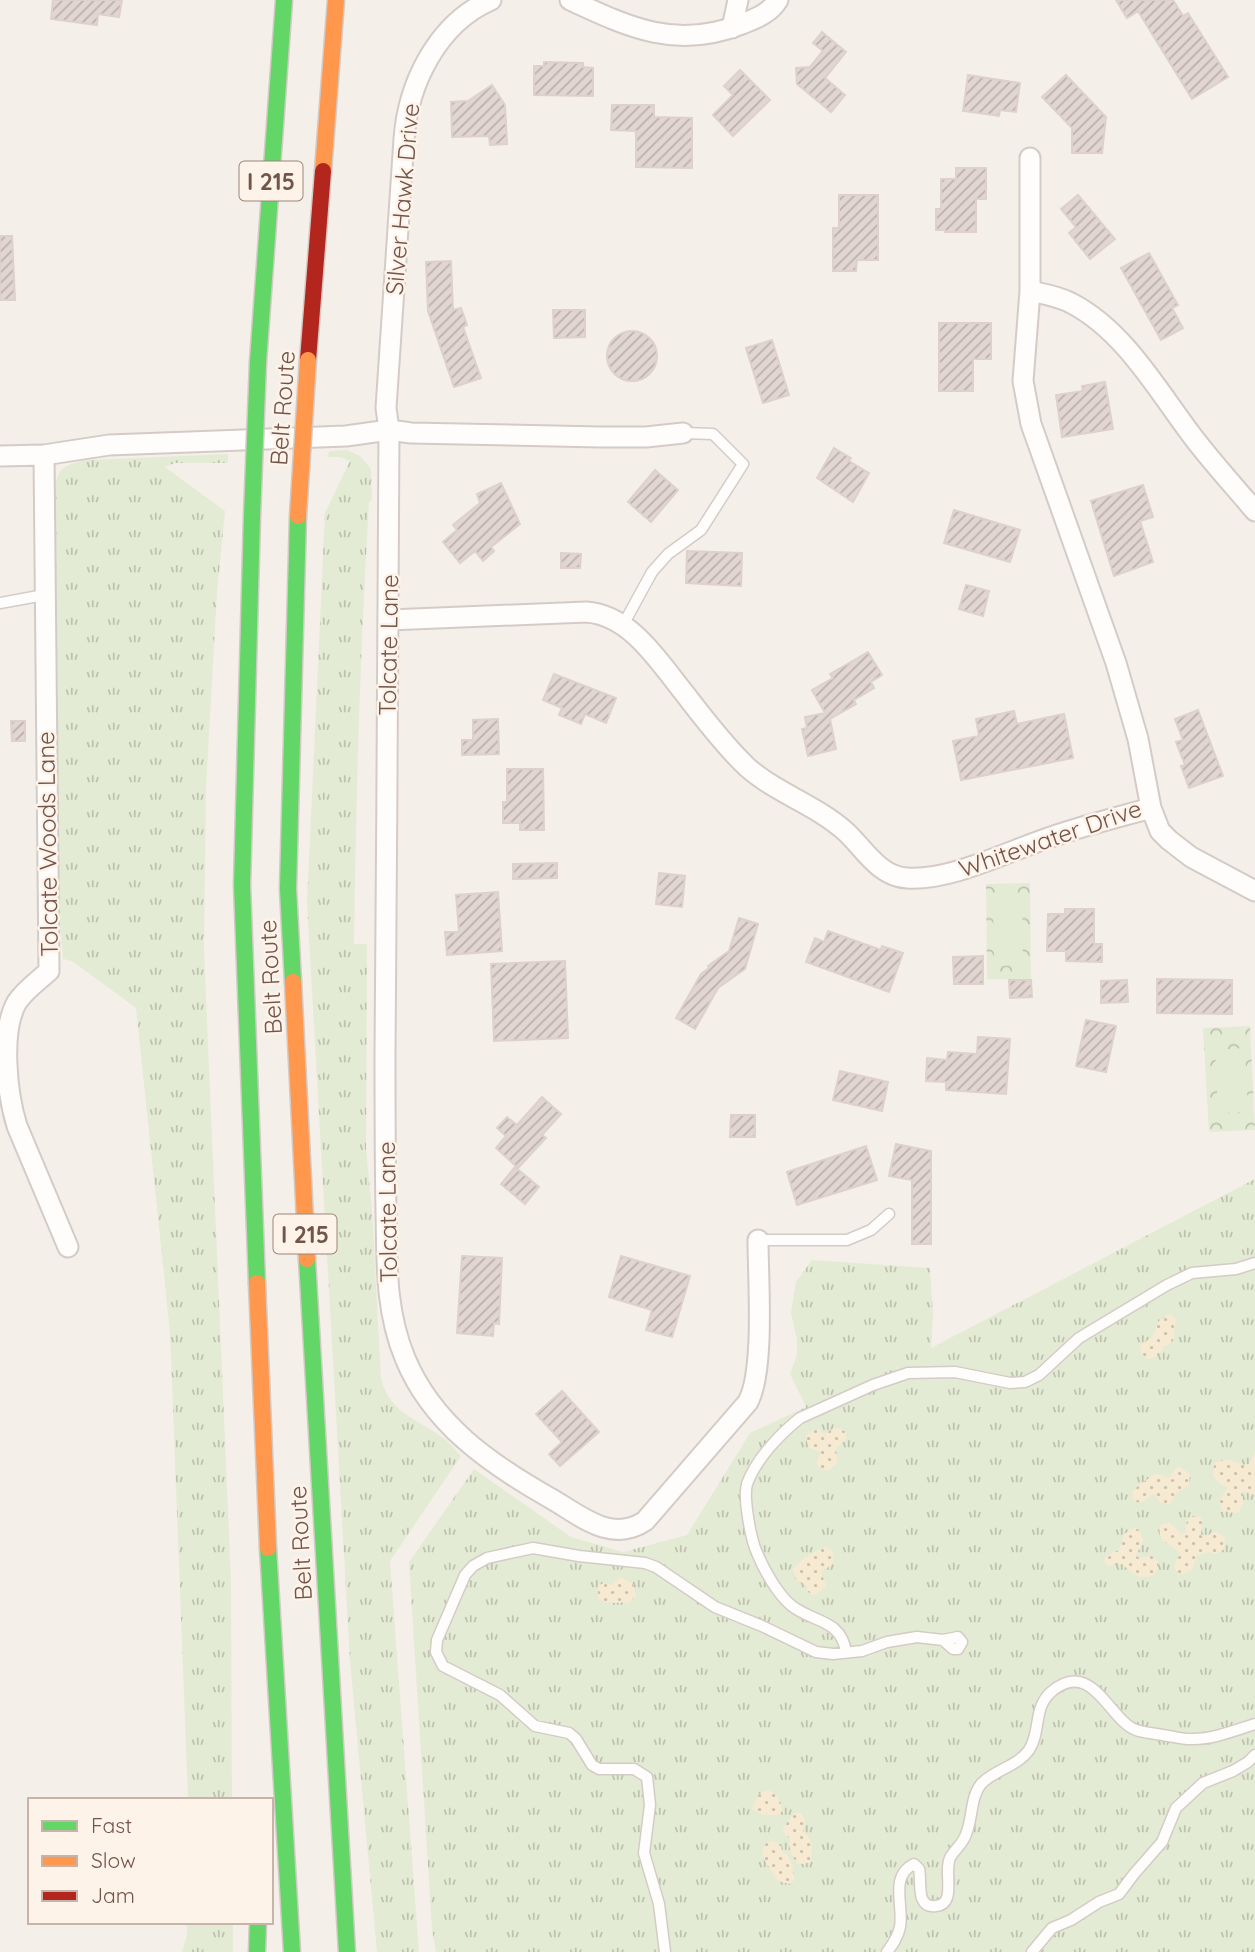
<svg xmlns="http://www.w3.org/2000/svg" width="1255" height="1952" font-family="Quicksand,sans-serif">
	<defs>
		<pattern id="grass-tufts" width="24" height="20" patternUnits="userSpaceOnUse" patternTransform="scale(1.75)"><rect width="24" height="20" fill="#e4ebd4"/><path d="M3 7l-1-3M5 7V3M7 7l1-3M15 17l-1-3M17 17v-4M19 17l1-3" fill="none" stroke="#bdc1ae"/></pattern>
		<pattern id="sand-dots" width="8" height="8" patternUnits="userSpaceOnUse" patternTransform="scale(1.75)"><rect width="8" height="8" fill="#f7ead2"/><path d="M2 2h.1M6 6h.1" fill="none" stroke="#ccc0ac" stroke-width="1.8" stroke-linecap="round"/></pattern>
		<pattern id="park-crowns" width="20" height="18" patternUnits="userSpaceOnUse" patternTransform="scale(1.75)"><rect width="20" height="18" fill="#e4ebd4"/><path d="M2 6a3 3 0 1 1 6 0M12 15a3 3 0 1 1 6 0" fill="none" stroke="#bdc1ae"/></pattern>
		<pattern id="building-hatch" width="6" height="6" patternUnits="userSpaceOnUse" patternTransform="scale(1.75)"><rect width="6" height="6" fill="#e1d6d1"/><path d="M-1 1l2-2M0 6l6-6M5 7l2-2" fill="none" stroke="#bbb0ac"/></pattern>
	</defs>
	<rect width="100%" height="100%" fill="#f5efe9"/>
	<path fill="url(#grass-tufts)" d="M347,450L360,456L371,469L372,499L369,503C360,650 356,797 354,944H367L366,1149L372,1209L381,1379C391,1415 419,1419 446,1440C451,1444 456,1451 461,1456L390,1561L419,1952H377L350,1661L307,903L325,513L350,461L339,457H328L329,451Z
		M228,454V463H175L165,467L225,511L217,593L206,788L204,950L231,1581L232,1800H188L170,1332L136,1008L72,961L63,959L55,862L52,588L55,568V487C58,465 70,463 90,460Z
		M1255,1179V1952H436L432,1930L409,1562L474,1469L571,1537L623,1552L687,1535L750,1433L806,1407L790,1374L797,1355V1340L791,1313L796,1282L812,1260L930,1268L933,1315L931,1348Z
		M187,1922H233V1952H182L187,1935Z"/>
	<path fill="url(#sand-dots)" d="M1170,1314L1176,1319L1173,1341L1164,1347L1158,1356L1148,1359L1141,1353C1139,1341 1146,1343 1152,1337C1156,1333 1156,1325 1159,1321Z
		M838,1428L846,1432V1439L836,1448L837,1463L829,1470H824L818,1466L817,1461L821,1452L809,1448L806,1439L807,1434L818,1429L825,1435L830,1430Z
		M1255,1452V1495L1242,1491L1243,1502L1239,1512L1234,1513L1223,1511L1219,1501L1228,1487C1216,1483 1210,1476 1215,1463C1231,1454 1235,1467 1249,1464Z
		M1180,1467L1190,1474L1189,1485L1176,1493L1170,1504L1161,1503L1154,1494C1145,1497 1142,1508 1133,1499L1132,1492C1135,1488 1153,1474 1157,1474C1161,1474 1165,1477 1169,1478L1176,1468Z
		M1192,1516L1200,1517L1202,1520L1201,1536C1213,1538 1212,1524 1225,1539L1224,1549L1216,1554L1208,1552L1197,1555L1192,1570L1179,1575L1174,1566L1180,1553C1171,1543 1153,1541 1162,1524L1171,1523L1182,1535L1186,1532L1187,1520Z
		M1134,1528L1139,1530L1143,1540L1136,1556L1140,1558L1152,1556L1158,1561V1570C1146,1585 1133,1574 1122,1564L1109,1566L1105,1563L1106,1556L1119,1550L1124,1534Z
		M825,1547L832,1550C837,1563 830,1566 821,1572L826,1586L817,1594L813,1595L808,1592L805,1584L796,1580L793,1569L804,1558Z
		M621,1577L633,1584L636,1596L628,1603C616,1601 607,1606 598,1598V1585L605,1583L612,1585Z
		M765,1790C776,1791 782,1801 782,1811L779,1815H763L752,1808L758,1795Z
		M794,1813H801C806,1819 805,1824 803,1831C813,1839 813,1850 810,1862L803,1864L797,1863C792,1857 788,1847 790,1839L782,1830Z
		M772,1841L781,1845L782,1851L787,1854C790,1861 795,1872 794,1880L790,1884L778,1881L765,1861L762,1850L767,1842Z"/>
	<path fill="url(#park-crowns)" d="M1030,883L1031,979H987L986,884Z
		M1250,1026L1255,1130L1209,1132L1203,1028Z"/>
	<path fill="#e4ebd4" d="M993,902H1022L1023,965L994,966Z
		M1245,1048L1248,1112L1218,1113L1215,1050Z"/>
	<path fill="url(#building-hatch)" stroke="#ded1cb" stroke-width="2" d="M53,0H122L119,17L98,14L97,25L51,19Z
		M1116,0H1173L1183,16L1188,13L1228,77L1192,99L1138,11L1127,18Z
		M822,32L846,52L825,78L845,95L831,112L797,84L796,68L810,67L823,51L813,43Z
		M544,62L583,63V67L593,68V96L534,95V66H544Z
		M740,70L770,100L733,136L713,115L733,95L724,86Z
		M968,75L1020,83L1016,112L1000,110L999,116L963,111Z
		M1066,75L1106,117L1102,153H1072V128L1042,97Z
		M492,85L505,105L507,144L490,145L489,136L452,137L451,102L468,101Z
		M612,105H654V117L692,118V168L636,167V131L611,130Z
		M956,168H986V199H976V232H945V230H936V209H941V179H956Z
		M839,195H878V260H857L856,271H833V228H839Z
		M1078,195L1115,239L1090,259L1069,233L1076,227L1061,209Z
		M0,236H12L15,300H0Z
		M1149,253L1178,305L1172,308L1183,328L1161,340L1121,268Z
		M451,261L453,310L461,308L467,325L463,327L481,378L454,387L428,311L426,262Z
		M553,310H585V337L554,338Z
		M939,323H991V359H973V391H939Z
		M607 356a25 25 0 1 1 50 0a25 25 0 1 1-50 0Z
		M772,340L789,395L763,403L746,348Z
		M1105,382L1113,429L1062,437L1056,395L1083,391L1082,386Z
		M834,448L851,458L849,461L869,473L853,502L817,478Z
		M655,470L678,490L651,522L628,502Z
		M501,483L520,524L491,547L494,551L483,561L475,551L460,563L443,542L457,530L453,525L480,503L477,494Z
		M1143,485L1153,517L1140,521L1153,562L1114,576L1091,501Z
		M954,510L1020,530L1010,562L944,543Z
		M687,551L742,553L741,586L686,583Z
		M561,553L581,554L580,568H561Z
		M966,585L989,591L983,616L959,609Z
		M868,652L882,675L871,682L874,688L854,700L856,704L830,719L836,749L808,756L802,729L807,728L805,717L825,713L812,690L833,678L830,674Z
		M554,674L616,698L606,723L585,714L581,724L559,715L562,708L543,700Z
		M1198,710L1223,776L1189,788L1181,766L1185,765L1176,742L1183,740L1175,719Z
		M1014,711L1017,724L1064,714L1073,758L961,780L953,741L979,736L976,719Z
		M498,719L499,754L462,755V740H473V720Z
		M11,721H25V741H12Z
		M507,769H543L544,830H520V823H503V802H507Z
		M557,863V878L513,879V864Z
		M659,873L685,876L682,907L656,904Z
		M498,892L502,951L447,955L445,932H459L456,895Z
		M1065,909H1094V944H1102V962L1066,961V951H1047L1048,914H1065Z
		M739,918L758,924L745,969L718,988L695,1029L676,1018L701,974L709,968L708,966L729,951Z
		M828,931L881,950L882,946L903,953L889,992L806,962L815,938L824,942Z
		M983,956V984H954L953,957Z
		M565,961L568,1038L494,1041L491,964Z
		M1157,979L1232,980V1014L1157,1013Z
		M1009,980H1031L1032,997L1010,998Z
		M1127,980L1128,1002L1101,1003V981Z
		M1086,1020L1116,1026L1106,1072L1076,1066Z
		M978,1037L1010,1039L1006,1094L946,1090V1082L926,1081L927,1058L947,1060L948,1052L977,1054Z
		M840,1071L888,1082L882,1111L833,1100Z
		M542,1097L561,1114L542,1135L546,1138L518,1168L496,1148L506,1136L497,1128L507,1117L517,1125Z
		M731,1115H755V1137H730Z
		M896,1144L931,1151V1244H912V1180L889,1176Z
		M866,1146L877,1180L797,1205L787,1172Z
		M515,1167L539,1187L525,1204L501,1184Z
		M462,1256L502,1258L499,1324L494,1323L493,1336L457,1333Z
		M621,1256L690,1276L672,1337L646,1330L652,1310L609,1297Z
		M562,1391L599,1432L560,1466L549,1454L562,1442L536,1414Z"/>
	<g fill="none" stroke-linecap="round" stroke-linejoin="round">
		<defs>
			<path id="lane" d="M0,603L44,595
				M623,625L652,572L668,554L701,530L743,464L713,434L683,433
				M758,1240H847L871,1230L889,1214
				M846,1652C841,1619 814,1623 792,1606C778,1595 764,1570 757,1553C751,1540 743,1498 747,1484C756,1459 780,1434 800,1418L873,1385L908,1373L955,1372L1010,1383L1025,1382L1039,1375L1079,1338L1167,1285L1192,1273L1236,1269L1255,1263
				M665,1952L659,1904L644,1853L650,1805L647,1777L634,1769H599L592,1765L576,1739L569,1733L535,1726L500,1695L443,1666L436,1652L437,1640L465,1575L473,1566L487,1558L533,1548L579,1556L645,1563L656,1567L715,1607L762,1626L816,1652L833,1654L862,1651L887,1642L917,1637L943,1640L953,1649H958L962,1642L958,1637L943,1640
				M887,1952C893,1944 898,1937 900,1927C904,1905 889,1876 914,1864L919,1869C922,1881 915,1909 936,1906C958,1904 942,1870 951,1856C956,1848 963,1844 966,1834C973,1818 970,1798 981,1784C994,1770 1018,1766 1029,1750C1041,1732 1033,1708 1051,1692C1092,1657 1109,1720 1136,1730C1144,1733 1154,1733 1162,1735C1172,1736 1183,1740 1193,1739C1214,1739 1236,1730 1255,1724
				M1032,1952L1052,1928L1071,1920L1099,1902L1119,1894L1134,1874L1162,1842L1176,1808L1203,1783L1233,1771L1248,1762L1255,1755"/>
			<path id="street" d="M491,0C438,23 408,83 404,139L386,408L389,430C389,638 386,846 385,1054C385,1106 385,1158 386,1210C387,1261 385,1310 405,1358C432,1424 490,1464 550,1498C580,1515 611,1544 645,1521L748,1402C765,1370 758,1279 758,1240
				M570,0C630,28 677,50 742,24C757,18 770,13 778,0
				M732,28L738,0
				M1030,158V291L1023,381L1031,424L1116,663L1138,739L1151,808L1160,831L1169,840L1191,857L1255,891
				M1030,291C1044,294 1058,296 1071,303C1124,330 1158,391 1193,437C1212,462 1234,486 1255,511
				M44,455L49,971C38,981 25,990 17,1002C0,1031 7,1094 17,1126L68,1247
				M0,456L44,455L109,445L346,436L389,430L411,433L600,437H646L683,433
				M389,620L586,612C631,615 659,662 685,694C704,719 724,745 747,767C776,793 816,805 845,831C863,847 879,877 907,878C952,881 1010,850 1054,836C1086,825 1119,817 1151,808"/>
			<path id="fast" d="M258,362L284,0
				M252,516L242,885L257,1283
				M293,982L288,889L298,516
				M307,1259L347,1952
				M268,1548L292,1952
				M257,1952L258,1922"/>
			<path id="slow" d="M323,171L336,0
				M293,982L307,1259
				M257,1283L268,1548"/>
			<path id="jam" d="M308,360L323,171"/>
		</defs>
		<use href="#lane" stroke="#d4cbc6" stroke-width="13"/>
		<use href="#street" stroke="#d4cbc6" stroke-width="23"/>
		<use href="#fast" stroke="#d4cac5" stroke-width="19"/>
		<use href="#slow" stroke="#d4cac5" stroke-width="19"/>
		<use href="#jam" stroke="#d4cac5" stroke-width="19"/>
		<use href="#lane" stroke="#fefdfc" stroke-width="10"/>
		<use href="#street" stroke="#fefdfc" stroke-width="19"/>
		<use href="#fast" stroke="#63d668" stroke-width="16"/>
		<use href="#slow" stroke="#ff974d" stroke-width="16"/>
		<use href="#jam" stroke="#b3261e" stroke-width="16"/>
		<defs>
			<path id="fast-bridge" d="M252,516L258,362"/>
			<path id="slow-bridge" d="M298,516L308,360"/>
		</defs>
		<use href="#fast-bridge" stroke="#d4cac5" stroke-width="19" stroke-linecap="butt"/>
		<use href="#slow-bridge" stroke="#d4cac5" stroke-width="19" stroke-linecap="butt"/>
		<use href="#fast-bridge" stroke="#63d668" stroke-width="16"/>
		<use href="#slow-bridge" stroke="#ff974d" stroke-width="16"/>
	</g>
	<g text-anchor="middle" dominant-baseline="central" stroke-width="5" stroke-linejoin="round" paint-order="stroke">
		<g fill="#fef3e9" stroke="#9c847a" stroke-width="2">
			<rect x="239.5" y="161.5" width="63" height="39" rx="5"/>
			<rect x="273.5" y="1214.5" width="63" height="39" rx="5"/>
		</g>
		<g font-size="23" font-weight="bold" fill="#72544a">
			<text x="271" y="181">I 215</text>
			<text x="305" y="1234">I 215</text>
		</g>
		<g font-size="24" fill="#72544a" stroke="#fef3e9">
			<text transform="translate(402 199) rotate(-85)">Silver Hawk Drive</text>
			<text transform="translate(282 408) rotate(-86)">Belt Route</text>
			<text transform="translate(388 645) rotate(-89)">Tolcate Lane</text>
			<text transform="translate(1050 838) rotate(-19)">Whitewater Drive</text>
			<text transform="translate(47 844) rotate(-91)">Tolcate Woods Lane</text>
			<text transform="translate(270 977) rotate(-93)">Belt Route</text>
			<text transform="translate(387 1212) rotate(-91)">Tolcate Lane</text>
			<text transform="translate(300 1543) rotate(-93)">Belt Route</text>
		</g>
	</g>
	<rect x="28" y="1798" width="245" height="126" fill="#fef3e9" stroke="#c6b3a9" stroke-width="2"/>
	<rect x="42" y="1821" width="35" height="10" fill="#63d668" stroke="#c6b3a9" stroke-width="2"/>
	<text x="91" y="1833" font-size="21" fill="#72544a">Fast</text>
	<rect x="42" y="1856" width="35" height="10" fill="#ff974d" stroke="#c6b3a9" stroke-width="2"/>
	<text x="91" y="1868" font-size="21" fill="#72544a">Slow</text>
	<rect x="42" y="1891" width="35" height="10" fill="#b3261e" stroke="#c6b3a9" stroke-width="2"/>
	<text x="91" y="1903" font-size="21" fill="#72544a">Jam</text>
</svg>
